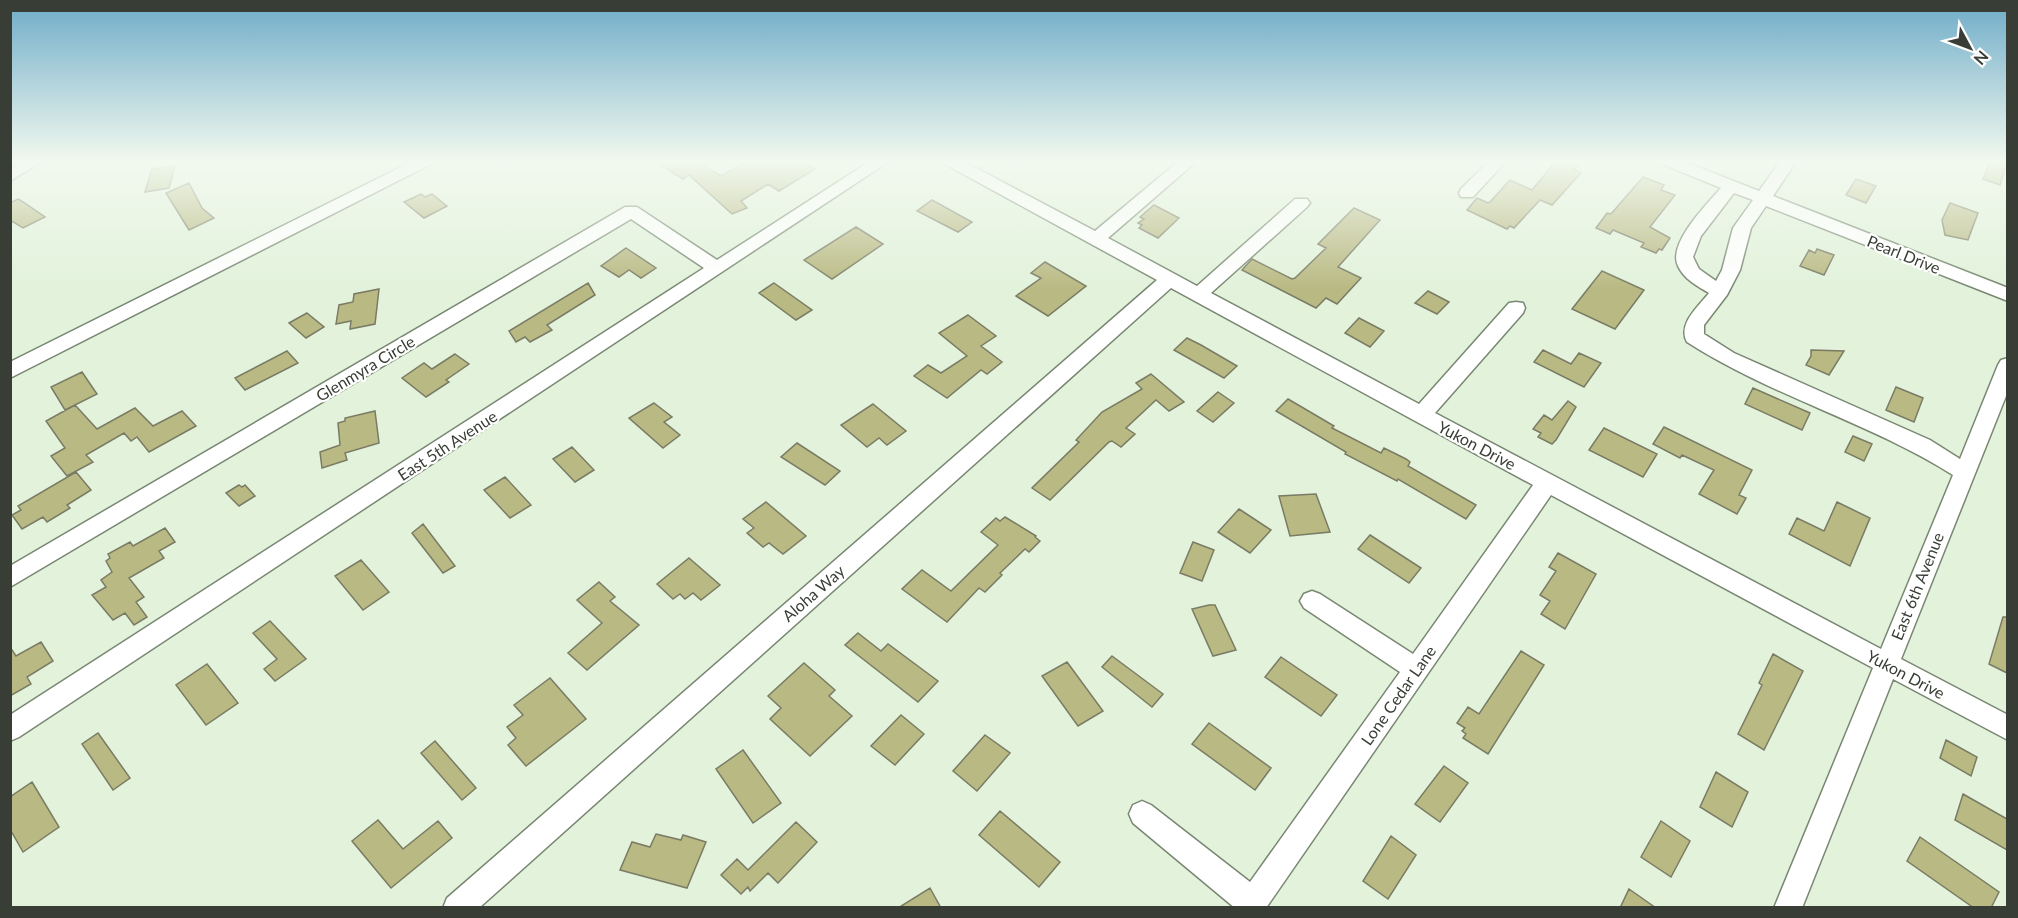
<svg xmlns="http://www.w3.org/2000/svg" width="2018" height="918" font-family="Lato,sans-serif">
	<rect width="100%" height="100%" fill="#e2f2db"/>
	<path fill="#b9ba83" stroke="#7a7b64" stroke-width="1.5" d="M652,160H714L704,166L721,176L749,160H800L815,169L779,191L768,184L741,201L747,208L732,214L689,175L683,179Z
		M1557,160H1583L1574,169L1581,173L1552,205L1540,200L1514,228L1510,226L1507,229L1467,210L1477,198L1488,203L1491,201L1510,180L1532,190Z
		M1991,160L2007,162L2000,185L1983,179Z
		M175,166L169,188L145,192L152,169Z
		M1643,177L1664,185L1661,190L1675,195L1650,227L1670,238L1662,250L1659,249L1656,253L1641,247L1644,243L1613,230L1610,234L1596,228L1607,213L1611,214Z
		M1856,179L1876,186L1866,203L1846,195Z
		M189,183L202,208L214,218L189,230L166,193Z
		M421,194L425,197L432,194L447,206L424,218L404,202Z
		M18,199L23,202L45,217L23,228L10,220V203Z
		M932,200L972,222L958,232L917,211Z
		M1950,203L1978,213L1968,240L1945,235L1942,220Z
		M1154,205L1179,218L1158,238L1139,228L1142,225L1138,223L1144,219L1140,217Z
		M1354,208L1380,220L1338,267L1361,278L1337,304L1326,298L1316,308L1242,270L1252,259L1292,279L1295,278L1326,248L1318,244Z
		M856,227L883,244L832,279L804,260Z
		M626,248L656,268L641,278L629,270L619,277L601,266Z
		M1817,249L1834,255L1824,275L1800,266L1809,250L1815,253Z
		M1045,262L1086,286L1048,316L1016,296L1041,278L1031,273Z
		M1602,271L1644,290L1615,329L1572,309Z
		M588,283L595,295L547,325L552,330L530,342L525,337L516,342L509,331Z
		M774,283L812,310L796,320L759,293Z
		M379,289L375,324L350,329L351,321L336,324L339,305L353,302L354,294Z
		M1428,291L1449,302L1437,314L1415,303Z
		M307,313L324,327L306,338L289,323Z
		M968,315L996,336L981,346L1002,362L987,374L981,370L947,398L914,376L928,365L941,373L967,356L939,333Z
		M1359,318L1384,331L1370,347L1345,333Z
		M1187,338L1201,345L1237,366L1224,378L1174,350Z
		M1543,350L1571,364L1579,353L1601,363L1584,387L1534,362Z
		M1811,350L1844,351L1829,375L1806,365L1811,356Z
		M287,351L298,363L245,390L235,378Z
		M455,354L469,364L446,380L449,382L426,397L402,378L424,363L432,369Z
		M82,372L97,394L65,410L51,387Z
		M1151,374L1184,402L1169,411L1156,400L1126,428L1135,434L1121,447L1112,441L1109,442L1050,500L1032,488L1079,442L1076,440L1102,412L1142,389L1136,383Z
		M1896,387L1923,398L1914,422L1886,410Z
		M1753,388L1810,413L1802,430L1745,404Z
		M1218,392L1234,403L1213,422L1197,411Z
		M1288,399L1334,426L1332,428L1381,453L1384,448L1406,459L1410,462L1408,466L1476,505L1466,519L1398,479L1397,481L1345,454L1346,452L1276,411Z
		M1568,401L1576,407L1556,440L1552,444L1538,437L1541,433L1533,429L1544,415L1552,420Z
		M654,403L672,417L664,422L680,435L663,448L629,418Z
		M873,404L906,431L887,445L879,438L867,447L841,425Z
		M75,405L97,429L135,408L153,426L182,411L196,426L149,452L137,437L131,441L124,433L86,455L93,462L67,476L51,456L65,448L46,421Z
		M375,411L379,443L345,453L347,460L322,468L320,452L340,445L338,423L345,421V418Z
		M1664,427L1752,470L1739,495L1746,498L1737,514L1699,494L1714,470L1682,455L1680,458L1653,444Z
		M1604,428L1657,454L1643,477L1589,450Z
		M1853,436L1872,444L1864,461L1845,452Z
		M797,443L840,471L825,485L781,457Z
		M572,447L594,470L575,482L553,459Z
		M76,472L91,490L67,505L70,508L47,522L43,517L22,529L12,515L21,510L18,506Z
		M505,477L531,505L510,518L484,490Z
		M239,485L242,487L245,485L255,496L239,506L226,493Z
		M1316,494L1330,532L1290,536L1279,496Z
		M766,502L806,536L783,554L769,543L763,547L747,533L754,528L743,519Z
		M1837,502L1870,518L1850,566L1789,534L1797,518L1824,531Z
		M1239,509L1271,530L1250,553L1218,532Z
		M1005,517L1036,536L1035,537L1040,541L1029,552L1025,549L1000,573L1002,575L985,592L979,588L947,622L902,589L922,570L951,591L998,545L981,532L996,518L1000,521Z
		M423,524L455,566L443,573L412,533Z
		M165,528L175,542L159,551L164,558L129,578L144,597L136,602L147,617L134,625L125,613L113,620L92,595L106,587L101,580L112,572L106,561L110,558L108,554L130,542L133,546Z
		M1370,535L1421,568L1409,583L1358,549Z
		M1193,542L1214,550L1202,581L1180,573Z
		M1558,553L1596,574L1565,629L1541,614L1550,601L1540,595L1556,571L1549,567Z
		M689,558L720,585L701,600L693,593L685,599L680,594L673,599L657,584Z
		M361,560L389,592L363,610L335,576Z
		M599,582L615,597L610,601L639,625L587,670L568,653L602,623L577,600Z
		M1209,605H1215L1236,650L1213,656L1192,609Z
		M2003,617H2007V673L1989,664Z
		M270,621L306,659L275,681L264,669L277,659L253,633Z
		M858,633L881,651L888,644L938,681L918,702L845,645Z
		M41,642L53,661L27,677L31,684L10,696V647L16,656Z
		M1521,651L1544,665L1488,754L1463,738L1466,734L1462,731L1465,728L1457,723L1468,707L1479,714Z
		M1773,654L1803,671L1764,750L1738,734L1762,685L1759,683Z
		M1112,656L1163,694L1152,707L1102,667Z
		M1281,657L1337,695L1321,716L1265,677Z
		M1067,662L1103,711L1078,726L1042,676Z
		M804,663L835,690L829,696L852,716L810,756L770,719L781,708L768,696Z
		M207,664L238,703L206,725L176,685Z
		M550,678L586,719L526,766L508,745L516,738L507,727L523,715L514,705Z
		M901,715L924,734L895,765L871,746Z
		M1209,723L1271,768L1255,790L1192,744Z
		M98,733L130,778L113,790L82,744Z
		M985,735L1010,753L977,791L953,771Z
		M1946,740L1977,757L1971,776L1940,758Z
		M435,741L476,788L462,800L421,753Z
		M743,750L781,803L753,823L716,769Z
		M1444,766L1468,783L1440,822L1415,804Z
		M1716,772L1748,792L1732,827L1700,807Z
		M32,782L59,827L23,852L10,829V797Z
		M1963,794L2007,819V850L1955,820Z
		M1000,811L1060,862L1039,887L979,835Z
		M378,820L403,849L438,821L452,838L391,888L352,841Z
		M1661,821L1690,841L1671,877L1641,857Z
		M796,822L817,842L778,883L768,873L750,891L748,887L741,894L721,875L737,859L748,870Z
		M656,834L681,840L683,835L706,842L687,888L620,870L632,842L650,847Z
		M1391,836L1416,855L1388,899L1363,881Z
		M1920,837L1999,892L1991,908H1974L1907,861Z
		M930,888L941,908H898Z
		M1629,889L1656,908H1620Z"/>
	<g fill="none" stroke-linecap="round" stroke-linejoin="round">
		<defs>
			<path id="minor" d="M25,160H44L10,181V169Z
				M415,160H435L433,163L10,378V362Z
				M872,160H891L19,737L10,741V715L704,268L631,219L10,587V566L625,207H637L717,260Z
				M941,160H961L1095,231L1180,160H1198L1108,238L1197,286L1295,199H1307L1310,203L1307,207L1211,293L1419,404L1509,303L1516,302L1523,303L1525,308L1523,313L1435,413L1881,649L1953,475C1869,422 1771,396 1687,342C1677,324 1699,306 1709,293C1697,286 1684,279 1678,266C1667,244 1707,204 1721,188L1660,163L1658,160H1680L1759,191L1781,160H1797L1773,196L2008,288V301L1766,206L1751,228L1740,270L1727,295L1704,325V334L1734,353L1930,440L1960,459L1998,365L2001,360L2008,358V391L1901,659L2008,715V740L1893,679L1802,908H1774L1873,668L1551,495L1266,908H1235L1133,823L1129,814L1133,805L1142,801L1151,805L1250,882L1400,672L1304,608L1300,601L1304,594L1312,591L1320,594L1413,654L1533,485L1171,288L479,908H443L447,898L1157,280L943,163ZM1734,193L1753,200L1733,228L1722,270L1716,281L1699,269L1693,257L1701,236Z
				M1490,160H1507L1473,197H1461L1459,193L1461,189Z"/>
		</defs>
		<use href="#minor" stroke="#798772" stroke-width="3"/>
		<use href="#minor" fill="#fff" fill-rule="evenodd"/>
	</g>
	<linearGradient id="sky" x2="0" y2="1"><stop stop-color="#6eacc8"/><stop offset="0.56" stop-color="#f2f9ef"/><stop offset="1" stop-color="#f2f9ef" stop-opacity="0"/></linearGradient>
	<rect width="2018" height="288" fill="url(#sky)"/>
	<g text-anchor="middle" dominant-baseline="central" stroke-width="4.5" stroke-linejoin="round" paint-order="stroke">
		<g font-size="16" fill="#383e35" stroke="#fff">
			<text transform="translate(1904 254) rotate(22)">Pearl Drive</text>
			<text transform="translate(365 368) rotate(-31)">Glenmyra Circle</text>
			<text transform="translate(447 445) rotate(-33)">East 5th Avenue</text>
			<text transform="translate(1477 445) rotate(28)">Yukon Drive</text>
			<text transform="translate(1917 586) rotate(-68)">East 6th Avenue</text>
			<text transform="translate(813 593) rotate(-41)">Aloha Way</text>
			<text transform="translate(1906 674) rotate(28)">Yukon Drive</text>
			<text transform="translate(1398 695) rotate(-55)">Lone Cedar Lane</text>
		</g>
	</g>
	<rect width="2018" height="918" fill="none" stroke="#383e35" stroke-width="24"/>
	<g transform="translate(1970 48) rotate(131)" stroke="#ffffff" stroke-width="4.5" paint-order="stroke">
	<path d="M0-4.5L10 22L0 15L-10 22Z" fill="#383e35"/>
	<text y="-9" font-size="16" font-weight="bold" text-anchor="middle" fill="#383e35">N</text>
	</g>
</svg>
